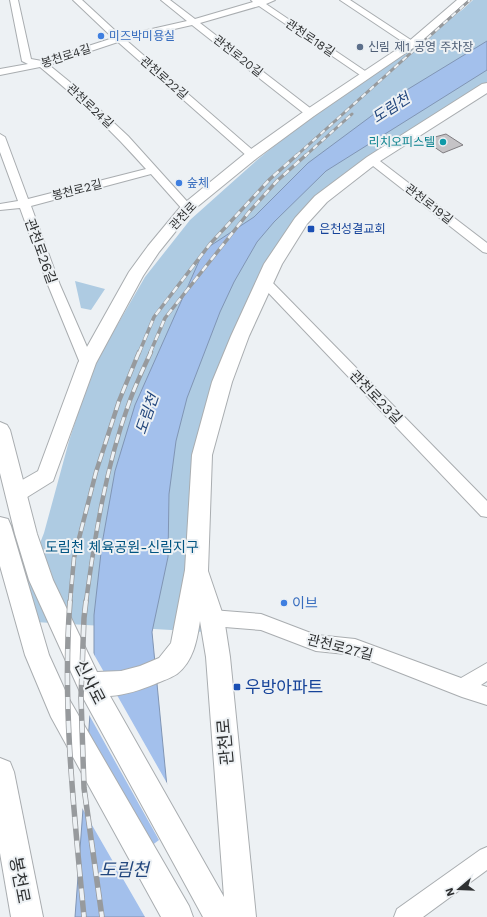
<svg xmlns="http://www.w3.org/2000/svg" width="487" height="917" font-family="'Work Sans','Noto Sans KR',sans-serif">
	<rect width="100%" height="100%" fill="#edf1f4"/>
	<path fill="#aecbe2" d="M473,0H487V83L444,110L294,226L197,451L205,632L35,622L27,576L44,533L69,441L93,367L145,277L190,220L257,160L311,116L398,57L462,10Z
		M75,281L105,289L91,310L81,308Z"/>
	<path fill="#a3c0ec" stroke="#8095b4" d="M487,41V70L326,171L274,222L257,242L234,282L220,312L187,398L176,441L169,494L168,557L152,632L170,818L168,917H75L94,660V615L102,544L115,471L135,405L204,250L254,217L308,163L405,91Z"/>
	<path fill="#edf1f4" d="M92,651L168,785L172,818L170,917H145L81,806L86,740L151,846L159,840L88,713Z"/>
	<path fill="#c5c3c6" stroke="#807d81" d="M446,134L463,145L443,153L424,140Z"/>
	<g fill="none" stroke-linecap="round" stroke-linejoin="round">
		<defs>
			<path id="minor" d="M10,0H18L31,59L42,61L113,38L73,0H82L121,36L187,21L161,0H170L195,19L253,2L251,0H275L266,4L371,75L369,77H363L259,6L200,23L314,111L315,113L314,115H306L192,25L126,40L256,153L257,155L252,158L248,157L118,42L49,65L71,83L128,136L193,208L191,210H183L151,174L31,206L60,285L94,363L92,366L87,368L82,366L80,363L48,285L20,208L0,210V204L18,201L0,152V134L5,137L28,199L146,169C113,132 78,98 40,67L0,75V69L28,64L22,61Z
				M340,0H350L417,44L415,46H409Z
				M372,157L376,158L487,243V253L483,252L368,162L367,160Z
				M265,278L269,279L487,501V517L481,516L261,285L259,282L261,279Z
				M212,610L261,614L316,635L355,639L461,678L487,663V681L481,685L487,687V705L462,697L355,655L316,651L261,630L212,626L206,623L203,618L206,613Z
				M487,847V870L423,917H394L397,909L480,850Z"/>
			<path id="tertiary" d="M457,0H468L416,46L314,116L257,158L192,211L159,252L143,276L96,363L53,481L24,499L17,501L10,499L7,493L10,487L38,471L78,363L129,272L148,246L182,205L247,152L306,110L408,42Z"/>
			<path id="secondary" d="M487,83V93L377,163L327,202L307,224L282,264L249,336L232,382L212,455L208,571L224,618L230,657L256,917H203L81,694L29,580L15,534L0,473V422L7,425L10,430L37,534L53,580L97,672L121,671L140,666L159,658L171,643L185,570L192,455L212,382L231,336L264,264L295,218L315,196L367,157L482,84ZM200,621L206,657L224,897L110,696C126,695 140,690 155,684C162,681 171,678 177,674C194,661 197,639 200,621Z
				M0,517L8,519L11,526L49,655L69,699L189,906L193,917H161L51,717L25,655L0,566Z"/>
			<path id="primary" d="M0,758L10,762L14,772L43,917H11L0,853Z"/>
		</defs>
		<use href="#minor" stroke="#a9adb0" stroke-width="2"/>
		<use href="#tertiary" stroke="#a9adb0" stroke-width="2"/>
		<use href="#secondary" stroke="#a9adb0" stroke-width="2"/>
		<use href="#primary" stroke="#a9adb0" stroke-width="2"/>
		<use href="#minor" fill="#fff" fill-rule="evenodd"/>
		<use href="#tertiary" fill="#fff" fill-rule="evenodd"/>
		<use href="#secondary" fill="#fff" fill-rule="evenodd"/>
		<use href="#primary" fill="#fff" fill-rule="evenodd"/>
		<defs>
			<path id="rail-far3" d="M296,156L470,0
				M305,156L352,114"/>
			<path id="rail-far2" d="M139,353L154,317L210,244L270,179L297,155
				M150,353L165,318L249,212L277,181L306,155"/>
			<path id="rail-far1" d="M70,602L74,558L96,472L119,401L139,352
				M86,602C95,535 106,466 129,403C135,386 143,369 151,352"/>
			<path id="rail" d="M70,601C62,706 74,812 84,917
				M86,601L84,618L81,697L84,788L102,917"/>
		</defs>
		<use href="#rail-far3" stroke="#979a9d" stroke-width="3"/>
		<use href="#rail-far2" stroke="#979a9d" stroke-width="3.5"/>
		<use href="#rail-far1" stroke="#979a9d" stroke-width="4.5"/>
		<use href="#rail" stroke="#979a9d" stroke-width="5.5"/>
		<use href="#rail-far3" stroke="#edf1f4" stroke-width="2" stroke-dasharray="5.5" stroke-linecap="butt"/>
		<use href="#rail-far2" stroke="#edf1f4" stroke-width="2.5" stroke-dasharray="7" stroke-linecap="butt"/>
		<use href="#rail-far1" stroke="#edf1f4" stroke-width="3" stroke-dasharray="9" stroke-linecap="butt"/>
		<use href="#rail" stroke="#edf1f4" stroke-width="4" stroke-dasharray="12" stroke-linecap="butt"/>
	</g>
	<g fill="#3f7fe0" stroke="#edf1f4" stroke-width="1.5">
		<circle cx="101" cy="36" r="4"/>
		<circle cx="179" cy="183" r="4"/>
		<circle cx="284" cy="603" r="4"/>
	</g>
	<circle fill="#5c6f8a" stroke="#edf1f4" stroke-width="1.5" cx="360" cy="47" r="4"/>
	<circle fill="#0f9aa8" stroke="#edf1f4" stroke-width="1.5" cx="443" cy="142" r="4"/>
	<g fill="#1a4fb4" stroke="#edf1f4" stroke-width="1.5">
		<rect x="307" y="225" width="8" height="8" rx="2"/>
		<rect x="233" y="683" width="8" height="8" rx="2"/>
	</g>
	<g text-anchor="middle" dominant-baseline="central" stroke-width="4" stroke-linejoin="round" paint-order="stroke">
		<g font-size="12" fill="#366cbe" stroke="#edf1f4" text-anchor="start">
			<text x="109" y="36">미즈박미용실</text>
			<text x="187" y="183">숲체</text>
		</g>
		<g font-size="12" fill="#2f3132" stroke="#edf1f4">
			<text transform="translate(310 38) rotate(34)">관천로18길</text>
			<text transform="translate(66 56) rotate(-18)">봉천로4길</text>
			<text transform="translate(238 56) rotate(38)">관천로20길</text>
			<text transform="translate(164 78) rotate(41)">관천로22길</text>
			<text transform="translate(90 106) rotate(43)">관천로24길</text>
			<text transform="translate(77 190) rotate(-14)">봉천로2길</text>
			<text transform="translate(429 204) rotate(38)">관천로19길</text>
			<text transform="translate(183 216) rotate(-47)">관천로</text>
		</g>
		<g font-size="12" fill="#4e5e75" stroke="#edf1f4" text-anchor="start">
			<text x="368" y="47">신림 제1 공영 주차장</text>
		</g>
		<g font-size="12" fill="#0d838f" stroke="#edf1f4" text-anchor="end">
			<text x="435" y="142">리치오피스텔</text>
		</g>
		<g font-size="12" fill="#164399" stroke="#edf1f4" text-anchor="start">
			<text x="319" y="229">은천성결교회</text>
		</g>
		<g font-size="14" fill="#2f3132" stroke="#edf1f4">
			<text transform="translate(41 251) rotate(70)">관천로26길</text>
			<text transform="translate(376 397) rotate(46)">관천로23길</text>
			<text transform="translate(340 647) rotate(14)">관천로27길</text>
		</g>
		<g font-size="14" fill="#005481" stroke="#edf1f4">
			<text x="122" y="547">도림천 체육공원-신림지구</text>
		</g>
		<g font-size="14" fill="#366cbe" stroke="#edf1f4" text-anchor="start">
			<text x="292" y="603">이브</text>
		</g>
		<g font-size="15" font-style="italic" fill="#23477d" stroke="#edf1f4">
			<text transform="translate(391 108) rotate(-33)">도림천</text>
			<text transform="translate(147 414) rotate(-71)">도림천</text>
		</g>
		<g font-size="17" fill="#2f3132" stroke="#edf1f4">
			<text transform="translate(90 682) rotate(63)">신사로</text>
			<text transform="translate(225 742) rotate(-95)">관천로</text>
			<text transform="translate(20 880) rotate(79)">봉천로</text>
		</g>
		<g font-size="17" fill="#164399" stroke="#edf1f4" text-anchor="start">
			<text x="245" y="687">우방아파트</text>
		</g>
		<g font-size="18" font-style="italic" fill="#23477d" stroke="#edf1f4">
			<text x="124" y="869">도림천</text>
		</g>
	</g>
	<g transform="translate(459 889) rotate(251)" stroke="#edf1f4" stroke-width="3" paint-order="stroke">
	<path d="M0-3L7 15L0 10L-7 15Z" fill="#2f3132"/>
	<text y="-6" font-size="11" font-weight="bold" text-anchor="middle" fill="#2f3132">N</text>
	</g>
</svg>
